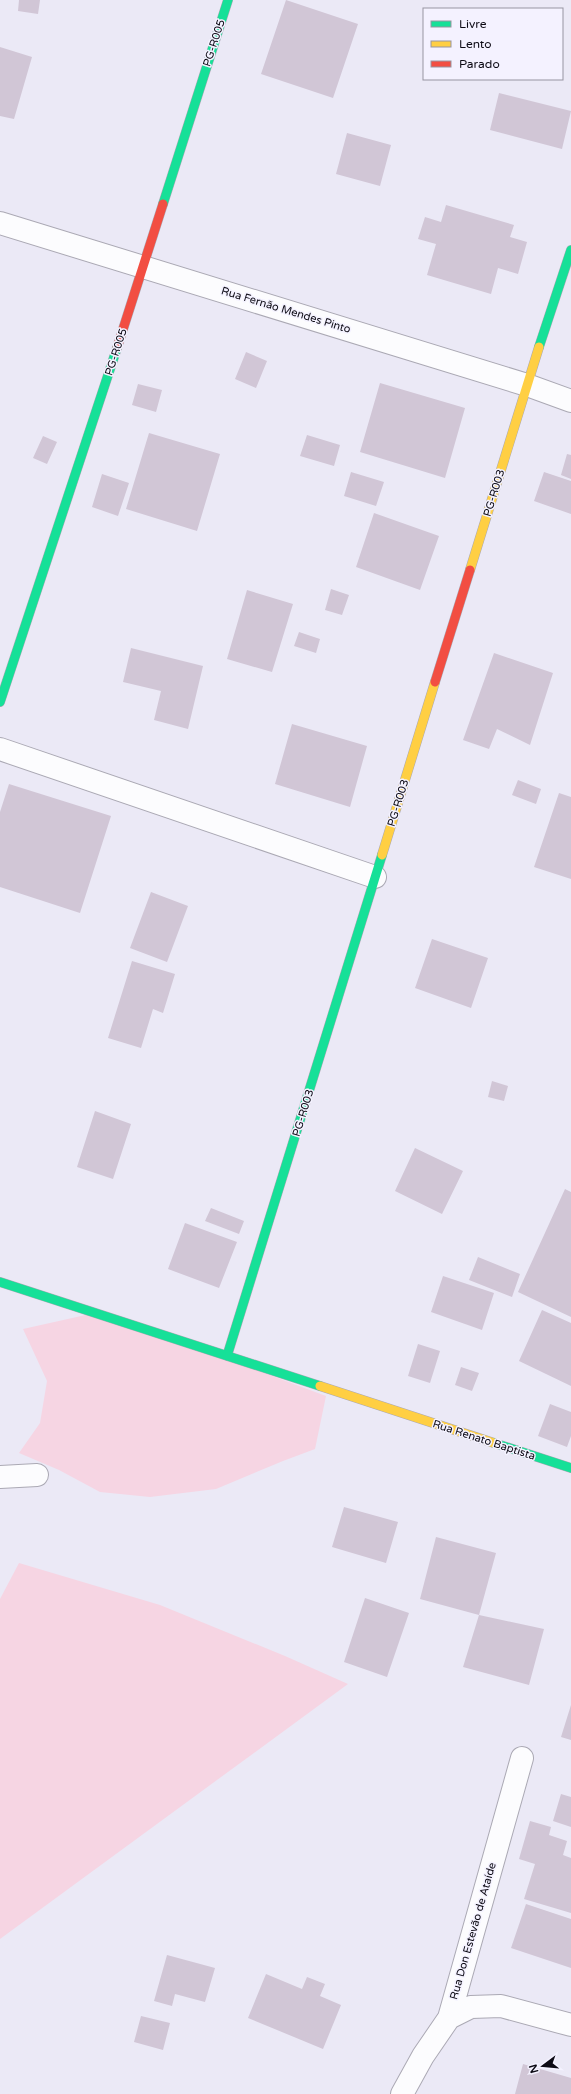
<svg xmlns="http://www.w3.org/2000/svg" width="571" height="2094" font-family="'Varela Round',sans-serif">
	<rect width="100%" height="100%" fill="#ebe9f6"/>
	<path fill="#f6d5e3" d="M99,1312L326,1396L315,1449L283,1461L216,1489L150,1497L100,1492L59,1470L19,1453L40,1423L47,1381L23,1329Z
		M19,1563L160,1605L285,1656L348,1684L0,1939V1599Z"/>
	<path fill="#d1c6d6" d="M19,0H40L38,14L18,11Z
		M286,0L358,24L333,98L261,74Z
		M0,47L32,57L14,119L0,116Z
		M499,93L571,111L562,149L490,130Z
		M347,133L391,145L380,186L336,174Z
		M446,205L514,225L510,237L527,242L518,274L498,268L491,294L427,275L436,244L418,239L425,217L441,222Z
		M246,352L267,361L256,388L235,379Z
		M380,383L465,408L445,478L360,452Z
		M138,384L162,390L156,412L132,405Z
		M149,433L220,454L197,531L126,509Z
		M307,435L340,445L334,466L300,456Z
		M43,436L57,442L47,464L33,458Z
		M567,454L571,455V479L561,475Z
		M351,472L384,482L376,506L344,496Z
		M544,472L571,481V514L534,501Z
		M102,474L129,483L118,516L92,507Z
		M374,513L439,536L420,590L356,567Z
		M331,589L349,595L342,615L325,610Z
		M247,590L293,604L272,672L227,659Z
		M299,632L320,639L316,653L294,646Z
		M131,648L203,666L188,729L154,720L161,691L123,682Z
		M494,653L553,673L530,745L497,729L489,749L463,740Z
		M292,724L367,746L350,807L275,784Z
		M518,780L541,789L536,804L512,795Z
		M9,784L111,816L80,913L0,887V812Z
		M559,793L571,797V879L534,867Z
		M151,892L188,906L167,962L130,948Z
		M432,939L488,958L471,1008L415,988Z
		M132,961L175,974L163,1013L153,1009L141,1048L108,1038Z
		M492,1081L508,1086L504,1101L488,1097Z
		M95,1111L131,1124L113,1179L77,1167Z
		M415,1148L463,1171L442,1214L395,1191Z
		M565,1189L571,1192V1317L518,1292Z
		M211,1208L244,1221L239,1234L205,1221Z
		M185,1223L237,1242L219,1288L168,1269Z
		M478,1257L520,1274L512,1297L469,1280Z
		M443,1276L494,1293L482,1330L431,1312Z
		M542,1310L571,1323V1386L519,1361Z
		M418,1344L440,1351L430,1383L408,1376Z
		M461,1367L479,1373L472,1391L455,1385Z
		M550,1404L571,1412V1436L567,1447L538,1436Z
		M344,1507L398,1522L386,1563L332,1547Z
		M436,1537L496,1553L479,1615L420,1599Z
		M365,1598L409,1613L387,1677L344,1662Z
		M479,1615L544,1629L529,1685L463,1667Z
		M571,1705V1740L561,1737Z
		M561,1794L571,1797V1827L553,1821Z
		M530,1821L551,1827L549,1835L567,1841L563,1855L571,1858V1913L524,1899L535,1864L519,1859Z
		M526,1904L571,1919V1968L511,1948Z
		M167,1955L215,1968L205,2002L175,1994L172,2006L154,2001Z
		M266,1974L302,1989L307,1977L325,1984L320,1996L341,2005L323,2049L248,2018Z
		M141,2016L170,2023L163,2050L134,2042Z
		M523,2064L571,2078V2094H515Z"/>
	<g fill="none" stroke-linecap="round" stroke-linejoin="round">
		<defs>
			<path id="street" d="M0,223L527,385L571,401
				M0,749L375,877
				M0,1477L37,1475
				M449,2018L471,2007L501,2006L571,2025
				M402,2094L423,2056L449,2018L522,1758"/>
			<path id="fast" d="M163,204L228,0
				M539,347L571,250
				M0,702L117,348
				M0,1282L320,1386
				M227,1356L382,855
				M494,1443L571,1468"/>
			<path id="slow" d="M470,570L539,347
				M382,855L435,682
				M320,1386L494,1443"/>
			<path id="jam" d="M117,348L163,204
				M435,682L470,570"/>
		</defs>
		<use href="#street" stroke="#aba9b4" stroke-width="24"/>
		<use href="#fast" stroke="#aba9b4" stroke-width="10"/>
		<use href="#slow" stroke="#aba9b4" stroke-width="10"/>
		<use href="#jam" stroke="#aba9b4" stroke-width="10"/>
		<use href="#street" stroke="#fcfcfe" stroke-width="22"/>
		<use href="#fast" stroke="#16e098" stroke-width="9"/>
		<use href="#slow" stroke="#ffcf43" stroke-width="9"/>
		<use href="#jam" stroke="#f24e42" stroke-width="9"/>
	</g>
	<g text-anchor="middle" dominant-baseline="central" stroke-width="3" stroke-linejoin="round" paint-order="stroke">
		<g font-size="11" fill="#0c0a14" stroke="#f4f2ff">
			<text transform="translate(214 43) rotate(-72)">PG-R005</text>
			<text transform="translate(286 310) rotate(17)">Rua Fernão Mendes Pinto</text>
			<text transform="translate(116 352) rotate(-72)">PG-R005</text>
			<text transform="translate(494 493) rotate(-73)">PG-R003</text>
			<text transform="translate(398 803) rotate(-73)">PG-R003</text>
			<text transform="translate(303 1113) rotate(-73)">PG-R003</text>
			<text transform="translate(484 1440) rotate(18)">Rua Renato Baptista</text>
			<text transform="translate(473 1931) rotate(-74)">Rua Don Estevão de Ataíde</text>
		</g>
	</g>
	<rect x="423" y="8" width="140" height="72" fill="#f4f2ff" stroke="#9795a1"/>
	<rect x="431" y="21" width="20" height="6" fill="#16e098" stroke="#9795a1"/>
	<text x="459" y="28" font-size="12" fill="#0c0a14">Livre</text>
	<rect x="431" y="41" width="20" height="6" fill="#ffcf43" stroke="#9795a1"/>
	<text x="459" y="48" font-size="12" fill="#0c0a14">Lento</text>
	<rect x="431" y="61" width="20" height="6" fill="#f24e42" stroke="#9795a1"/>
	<text x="459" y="68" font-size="12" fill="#0c0a14">Parado</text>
	<g transform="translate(543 2066) rotate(254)" stroke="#f4f2ff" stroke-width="3" paint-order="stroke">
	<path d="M0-3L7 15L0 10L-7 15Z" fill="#0c0a14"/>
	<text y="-6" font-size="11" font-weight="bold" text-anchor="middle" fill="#0c0a14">N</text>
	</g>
</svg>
